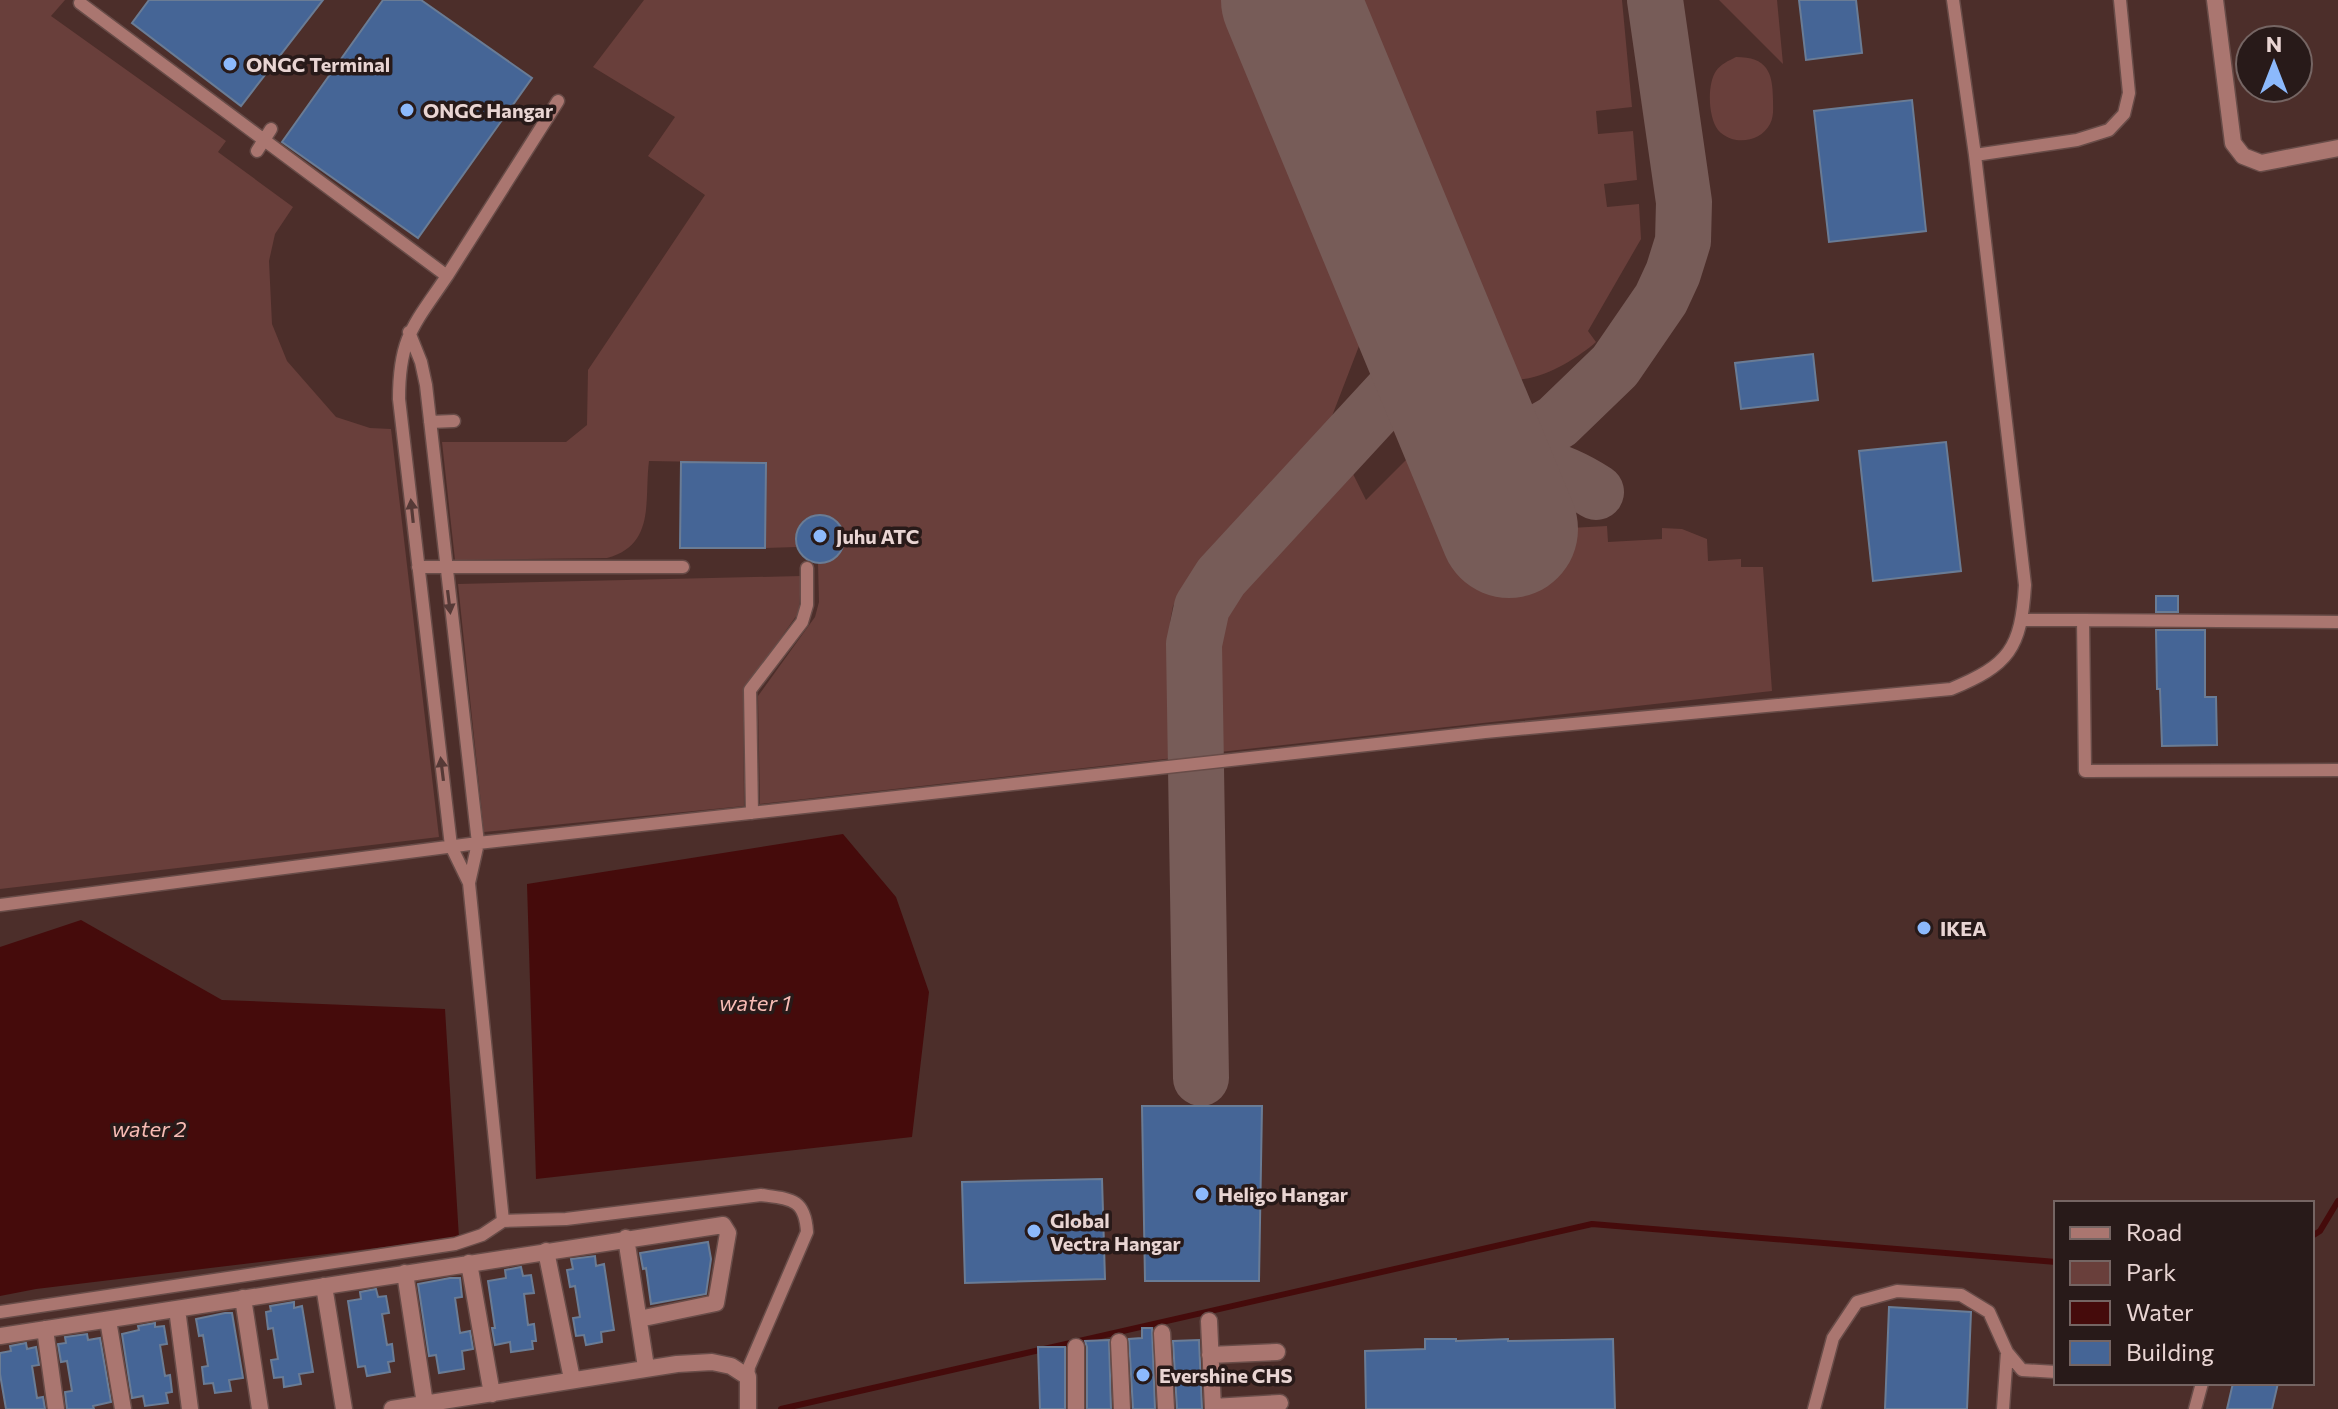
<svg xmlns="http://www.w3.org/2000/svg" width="2338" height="1409" font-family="Commissioner,sans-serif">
	<rect width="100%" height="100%" fill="#4c2e2a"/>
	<path fill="#693f3b" d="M0,0H65L51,16L226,141L218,152L293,207L275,234L269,261L272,324L287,361L336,417L370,428L391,429L439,837L0,889Z
		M644,0H1225L1349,283L1361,324L1359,346L1327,429L1189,579L1173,606L1170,622L1174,758L760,804L758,696L815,617L819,602L818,563L836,557C870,514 787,494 797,547L765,548L766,463L649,461C644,500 656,545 607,558L455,560L442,442H566L587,425L588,370L705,195L648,156L675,117L593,67Z
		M1343,0H1622L1632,107L1596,111L1598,134L1633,131L1637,180L1604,184L1607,207L1639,204L1641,239L1588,331L1596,342C1573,362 1519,396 1492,370L1392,110L1401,93L1390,63L1366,53Z
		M1719,0H1777L1783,64Z
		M1736,57C1767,57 1773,72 1773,100C1773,109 1774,116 1770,124C1760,143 1732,146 1718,130C1708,117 1707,84 1716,71C1721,64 1728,61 1736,57Z
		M1421,445L1471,565L1550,532L1570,528L1607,526L1608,542L1662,539V528L1682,529L1707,539L1708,561L1741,559V567H1763L1772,691L1202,754L1206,626L1227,584L1346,460L1366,500Z
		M801,576L799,612L743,691L744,806L484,832L458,584Z"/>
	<path fill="#450b0b" d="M843,834L896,897L929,992L912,1137L536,1179L527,884Z
		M81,920L222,1000L445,1009L459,1238L36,1289L0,1296V947Z"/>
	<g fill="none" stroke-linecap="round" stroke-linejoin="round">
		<path stroke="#450b0b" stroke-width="6" d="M2312,1236L2320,1231L2338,1201
			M781,1409L1592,1224L2056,1262"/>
		<path stroke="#775c58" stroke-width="56" d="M1482,465L1557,422L1615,366L1661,299L1673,273L1683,241L1684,202L1655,0
			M1482,465C1531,463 1554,465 1596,492
			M1201,1078L1194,644L1202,607L1221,577L1433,347"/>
		<path stroke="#775c58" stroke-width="138" d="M1290,0L1509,529"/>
	</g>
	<path fill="#456596" stroke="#6a7c95" stroke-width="2" d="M149,0H323L241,106L132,23Z
		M383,0H421L532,78L418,238L282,142Z
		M1799,0H1856L1862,53L1806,60Z
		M1912,100L1926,231L1829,242L1814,111Z
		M1813,354L1818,400L1741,409L1735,363Z
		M1946,442L1961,571L1873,581L1859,451Z
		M681,462L766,463L765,548H680Z
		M796 539a24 24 0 1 1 48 0a24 24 0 1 1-48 0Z
		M2156,596H2178V612H2156Z
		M2156,630H2205V697H2216L2217,745L2162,746L2160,689H2157Z
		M1142,1106H1262L1259,1281H1145Z
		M1102,1179L1105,1279L965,1283L962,1182Z
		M708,1242L711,1259L706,1294L651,1304L646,1268L643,1269L640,1253Z
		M595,1256L596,1266L604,1264L614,1330L601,1332L602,1342L586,1345L584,1335L576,1336L573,1318L580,1317L575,1286L570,1287L567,1270L573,1269L571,1259Z
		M521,1267L523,1276L531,1275L534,1293L524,1294L528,1325L534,1324L536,1341H532L533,1349L511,1352L510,1342L495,1345L492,1328H495L488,1281L506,1278L505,1270Z
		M450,1278H460L462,1297L455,1298L460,1333L470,1331L473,1349L462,1351L464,1369L439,1373L436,1355L429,1356L418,1284Z
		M376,1289L378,1297L386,1296L389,1313L382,1314L387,1345L392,1344L394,1361L388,1362L390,1372L367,1376L365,1366L358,1367L348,1301L361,1299L360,1292Z
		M294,1302V1308L302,1306L313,1372L299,1374L301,1384L284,1387L283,1377L274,1378L271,1360L278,1359L273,1328L268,1329L266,1312L271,1311L270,1306Z
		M1889,1307L1971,1312L1967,1409H1885Z
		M225,1313H232L243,1378L229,1380L231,1391L215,1393L213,1383L204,1384L202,1367L208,1366L203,1335L199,1336L196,1319Z
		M155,1323V1327L164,1326L167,1344L160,1345L165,1376L170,1375L172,1392L166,1393L168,1403L145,1406L143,1396L132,1398L122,1334L139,1330L138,1326Z
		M1142,1328H1152L1155,1409H1133L1129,1339L1142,1338Z
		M87,1334L88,1340L100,1338L111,1402L93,1406L94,1409H67L65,1392L72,1391L67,1361L61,1362L58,1344L66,1343L65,1337Z
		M1425,1339H1456V1341L1508,1339V1341L1613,1339L1615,1409H1366L1365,1351L1425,1349Z
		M1109,1340L1111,1409H1087V1347L1085,1341Z
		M1199,1340L1202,1409H1177L1173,1341Z
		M26,1343L27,1349L36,1347L39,1365L32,1366L37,1398L43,1397L45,1409H6L0,1374V1353L11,1351L10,1346Z
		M1038,1347H1065V1409H1040Z
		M2233,1383H2278L2272,1409H2227Z"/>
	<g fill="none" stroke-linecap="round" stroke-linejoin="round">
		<defs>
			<path id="service" d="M80,3L447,276C414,325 399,337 399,399L451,846L469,883
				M257,151L271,129
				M1975,155L2077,140L2109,130L2124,114L2129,93L2120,0
				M447,276L558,101
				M409,332L421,362L426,385L478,843L469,883L503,1221L566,1219L761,1195C790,1199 805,1198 807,1232L749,1367L748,1377
				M430,422L454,421
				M418,567H683
				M2023,620H2083
				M2338,622L2083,620L2085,771L2338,770
				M752,813L750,690L802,622L807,605V568
				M0,905L478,843L1485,732L1951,689C2009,665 2021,649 2025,585L1975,155L1953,0
				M0,1312L455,1244L482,1235L503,1221
				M1814,1409L1833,1338L1857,1302L1897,1291L1961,1295L1989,1312L2007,1352L2022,1370L2056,1372
				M2003,1409L2007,1352
				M2195,1409L2202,1383"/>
			<path id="minor" d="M2215,0L2233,143L2243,156L2261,163L2338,148
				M626,1238L646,1367
				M546,1251L572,1379
				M469,1263L492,1394
				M405,1273L425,1404
				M324,1286L344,1409
				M243,1298L260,1409
				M177,1309L190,1409
				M108,1320L123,1409
				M1209,1321L1213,1409
				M45,1329L56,1409
				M1162,1333L1166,1409
				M0,1336L723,1225L728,1233L716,1303L639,1319
				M1119,1342L1122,1409
				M1076,1347V1409
				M1210,1355L1277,1352
				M1213,1407L1280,1403
				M392,1409L677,1364L712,1362L731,1366L748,1377V1409"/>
		</defs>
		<use href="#service" stroke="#684c48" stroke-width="15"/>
		<use href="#minor" stroke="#684c48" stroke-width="19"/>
		<use href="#service" stroke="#aa7670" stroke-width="12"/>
		<use href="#minor" stroke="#aa7670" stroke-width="16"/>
	</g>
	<defs><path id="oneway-solid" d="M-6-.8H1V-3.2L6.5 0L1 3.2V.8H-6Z" transform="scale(2)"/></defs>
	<g fill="#563a37">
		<use href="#oneway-solid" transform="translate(412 511) rotate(-96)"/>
		<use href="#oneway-solid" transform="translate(449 602) rotate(83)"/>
		<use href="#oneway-solid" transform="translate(442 769) rotate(-97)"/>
	</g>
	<g fill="#8cb9fc" stroke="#281a19" stroke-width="3">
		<circle cx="230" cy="64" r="8"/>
		<circle cx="407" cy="110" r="8"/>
		<circle cx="820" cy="536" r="8"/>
		<circle cx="1924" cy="928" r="8"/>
		<circle cx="1202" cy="1194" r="8"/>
		<circle cx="1034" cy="1231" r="8"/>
		<circle cx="1143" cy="1375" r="8"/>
	</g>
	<g text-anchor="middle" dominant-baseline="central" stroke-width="7" stroke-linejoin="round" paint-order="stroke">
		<g font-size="20" font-weight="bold" fill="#e9d5d3" stroke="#281a19" text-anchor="start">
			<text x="246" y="64">ONGC Terminal</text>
			<text x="423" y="110">ONGC Hangar</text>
			<text x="836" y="536">Juhu ATC</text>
			<text x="1940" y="928">IKEA</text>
			<text x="1218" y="1194">Heligo Hangar</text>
			<text x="1050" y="1220">Global<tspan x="1050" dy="23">Vectra Hangar</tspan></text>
			<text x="1159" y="1375">Evershine CHS</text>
		</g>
		<g font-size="22" font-style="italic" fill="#f7bbb4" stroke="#281a19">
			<text x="755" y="1002">water 1</text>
			<text x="149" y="1128">water 2</text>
		</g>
	</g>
	<rect x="2054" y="1201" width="260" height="184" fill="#281a19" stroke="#756563" stroke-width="2"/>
	<rect x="2070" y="1227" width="40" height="12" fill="#aa7670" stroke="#756563" stroke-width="2"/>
	<text x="2126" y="1241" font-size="24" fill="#e9d5d3">Road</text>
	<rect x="2070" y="1261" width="40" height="24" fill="#693f3b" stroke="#756563" stroke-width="2"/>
	<text x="2126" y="1281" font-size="24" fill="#e9d5d3">Park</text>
	<rect x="2070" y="1301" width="40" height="24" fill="#450b0b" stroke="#756563" stroke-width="2"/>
	<text x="2126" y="1321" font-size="24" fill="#e9d5d3">Water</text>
	<rect x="2070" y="1341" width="40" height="24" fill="#456596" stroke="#756563" stroke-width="2"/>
	<text x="2126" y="1361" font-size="24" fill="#e9d5d3">Building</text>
	<g transform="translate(2274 64)"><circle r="38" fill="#281a19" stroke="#756563" stroke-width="2"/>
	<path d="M0-6L14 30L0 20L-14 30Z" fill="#8cb9fc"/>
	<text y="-12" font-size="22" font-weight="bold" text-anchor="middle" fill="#e9d5d3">N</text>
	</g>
</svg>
